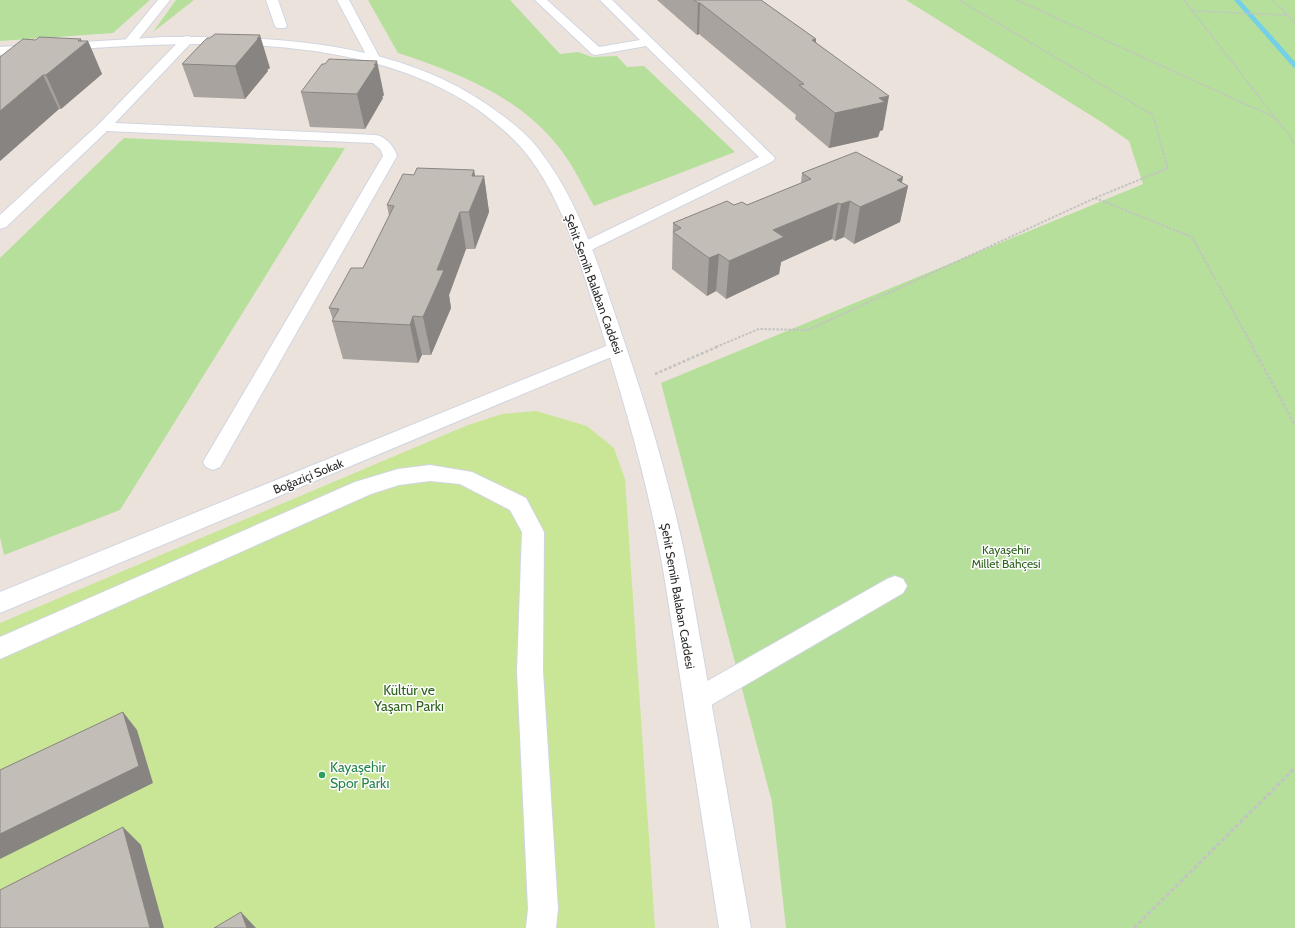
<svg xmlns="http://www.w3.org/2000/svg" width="1295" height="928" font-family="Cabin,sans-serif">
	<rect width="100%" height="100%" fill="#ebe3db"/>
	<path fill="#b5df9a" d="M0,0H150L113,33L0,41Z
		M176,0H194L153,32Z
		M368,0H510L560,54L578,52L592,57L617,56L627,67L644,66L735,152L594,206C583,187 574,167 561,150C521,97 459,73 398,53Z
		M906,0H1295V928H786L772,802L661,383L1143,184L1129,141L1103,123Z
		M124,138L345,148L120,510L4,555L0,537V258Z"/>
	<path fill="#c8e696" d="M536,411L587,426L614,448L625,479L655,928H0V623L468,425L502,414Z"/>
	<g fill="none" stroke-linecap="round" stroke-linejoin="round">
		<path fill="#72d0e9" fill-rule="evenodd" d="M1234,0H1240L1295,62V68L1293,67Z"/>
		<defs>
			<path id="lane" d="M266,0H278L287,26L285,28H277L275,26Z
				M337,0H349L381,60L379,63H371L369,60Z
				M535,0H547L599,47L640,40L600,0H612L775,158L773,161L589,251L583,253L577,251L575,248L577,245L759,157L646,46L596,55L592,54Z
				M187,36L191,37L193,40L191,43L115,123L376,135C386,137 394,146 397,156L220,467L213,470L206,467L203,462L383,156L381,150L373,143L107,131L6,227L0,229V215L99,124L183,37Z
				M430,465L472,472L526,498L544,532L543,671L558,909L556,928H526L528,909L517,671L522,532L510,510L460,484L430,481L399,485L371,494L0,659V637L355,482L398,469Z
				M895,576L903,579L907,586L903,593L706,708L697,712L688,708L684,700L688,692L887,579Z"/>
			<path id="street" d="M158,0H170L134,45H126L124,42L126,39Z
				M616,342L623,344L626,348L623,352L0,613V592Z"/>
			<path id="secondary" d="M165,37C278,36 405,41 499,113C514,124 529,136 540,151C580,203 598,265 619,326C648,411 675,498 691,587L751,928H719L666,587C652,498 627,411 600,325C581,268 566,206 529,157C515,138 496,123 477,109C350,21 147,44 0,55V47Z"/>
		</defs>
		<use href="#lane" stroke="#d1d5e1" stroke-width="2"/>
		<use href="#street" stroke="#d1d5e1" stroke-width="2"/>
		<use href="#secondary" stroke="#d1d5e1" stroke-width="2"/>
		<path stroke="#c3c3c3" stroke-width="1.5" stroke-dasharray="2 1" stroke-linecap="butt" d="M959,0L1153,115L1163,152
			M1017,0L1276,118
			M1184,0L1295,143
			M1273,0L1295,23
			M1193,11L1287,15"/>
		<path stroke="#c3c3c3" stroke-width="2" stroke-dasharray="2.5 1.5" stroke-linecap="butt" d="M1095,198L1192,237L1253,347
			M716,347L759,329L808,330L1095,198L1168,168L1163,151"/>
		<path stroke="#c3c3c3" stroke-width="2.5" stroke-dasharray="3 2" stroke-linecap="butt" d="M1252,346L1295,425
			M655,374L719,346"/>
		<path stroke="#c3c3c3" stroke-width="3" stroke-dasharray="4 2.5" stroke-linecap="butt" d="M1134,928L1295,768"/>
		<use href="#lane" fill="#fff" fill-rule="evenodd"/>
		<use href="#street" fill="#fff" fill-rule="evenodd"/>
		<use href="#secondary" fill="#fff" fill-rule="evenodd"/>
	</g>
	<path fill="#a8a39e" d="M657,0H761L816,39V42L883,130L880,131L878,137L829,148L795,119L796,115L699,34L697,35Z
		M207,38L270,68L267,70L268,71L245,99L194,97L182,64Z
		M36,40L88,41L102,74L61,109H59L0,161Z
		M301,92L384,95L382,97L383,98L365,129L310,127Z
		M474,170L475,176H484L489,212L475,249H466L449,295L451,308L431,355H422L418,363L343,359L332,321L333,320L329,308L363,268L389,216L387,205L414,175Z
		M802,173L902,183L908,186L900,222L854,244L844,237L835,241L832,239L781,262L779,274L726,299L716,291L707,296L672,269L673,223L747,205L801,183Z"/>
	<path fill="#888481" d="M698,3H700L699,34L697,35Z
		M260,35L270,68L267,70L268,71L245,99L235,66Z
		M81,39L83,45L88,41L102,74L61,109L46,75Z
		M816,39L812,71V40Z
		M377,61L384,95L382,97L383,98L365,129L357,94Z
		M43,75L59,109L0,161V111Z
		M889,96L883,130L880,131L878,137L829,148L835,113L879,98Z
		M474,170L477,191L484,176L489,212L475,249L469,212L472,176Z
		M903,177L901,189L908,186L900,222L854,244L860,207L897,180Z
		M850,201L844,237L835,241L841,204Z
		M838,203L832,239L781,262L779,274L726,299L729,261L773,230Z
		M460,212L466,249L449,295L451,308L431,355L423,317L437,270Z
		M719,254L716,291L707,296L709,258Z
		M413,316L422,355L418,363L410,325Z
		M123,712L137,730L153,783L0,859V834Z
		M123,827L141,845L164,928H150Z
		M241,912L256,928H247Z"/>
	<path fill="#c3bdb8" stroke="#888481" d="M694,0H761L816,39L812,40L889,96L879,98L885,102L835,113L799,85L804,84L700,3H698Z
		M215,34L260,35L257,39H258L235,66L182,64L207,38H210Z
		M39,37L81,39L78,41H88L46,75H43L0,111V57L23,39L36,40Z
		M329,59L377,61L374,65H376L357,94L301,92L322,64H325Z
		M856,152L903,177L897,180L908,186L860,207L850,201L841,204L838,203L773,230L784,237L729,261L719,254L709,258L673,232L681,228L673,223L727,201L734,205L742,202L747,205L811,179L802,173Z
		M417,168L474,170L472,176H484L469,212H460L437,270H444L423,317L413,316L410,325L332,321L339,309L329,308L351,268H363L394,206L387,205L403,174L414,175Z
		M123,712L139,766L0,834V770Z
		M123,827L150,928H0V890Z
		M241,912L247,928H214Z"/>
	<circle fill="#2e9e5b" stroke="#fff" stroke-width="1.5" cx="322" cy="775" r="4"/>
	<g text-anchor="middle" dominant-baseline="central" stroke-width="3" stroke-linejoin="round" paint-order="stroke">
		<g font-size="12" fill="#292929" stroke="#fff">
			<text transform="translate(594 284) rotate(70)">Şehit Semih Balaban Caddesi</text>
			<text transform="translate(308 476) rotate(-22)">Boğaziçi Sokak</text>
			<text transform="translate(678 596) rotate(80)">Şehit Semih Balaban Caddesi</text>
		</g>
		<g font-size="12" fill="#2f621d" stroke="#fff">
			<text x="1006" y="549">Kayaşehir<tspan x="1006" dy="14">Millet Bahçesi</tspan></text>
		</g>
		<g font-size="14" fill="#2f621d" stroke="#fff">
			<text x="409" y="690">Kültür ve<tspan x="409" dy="16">Yaşam Parkı</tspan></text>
		</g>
		<g font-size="14" fill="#27864d" stroke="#fff" text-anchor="start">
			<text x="330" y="767">Kayaşehir<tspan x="330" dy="16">Spor Parkı</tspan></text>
		</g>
	</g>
</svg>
